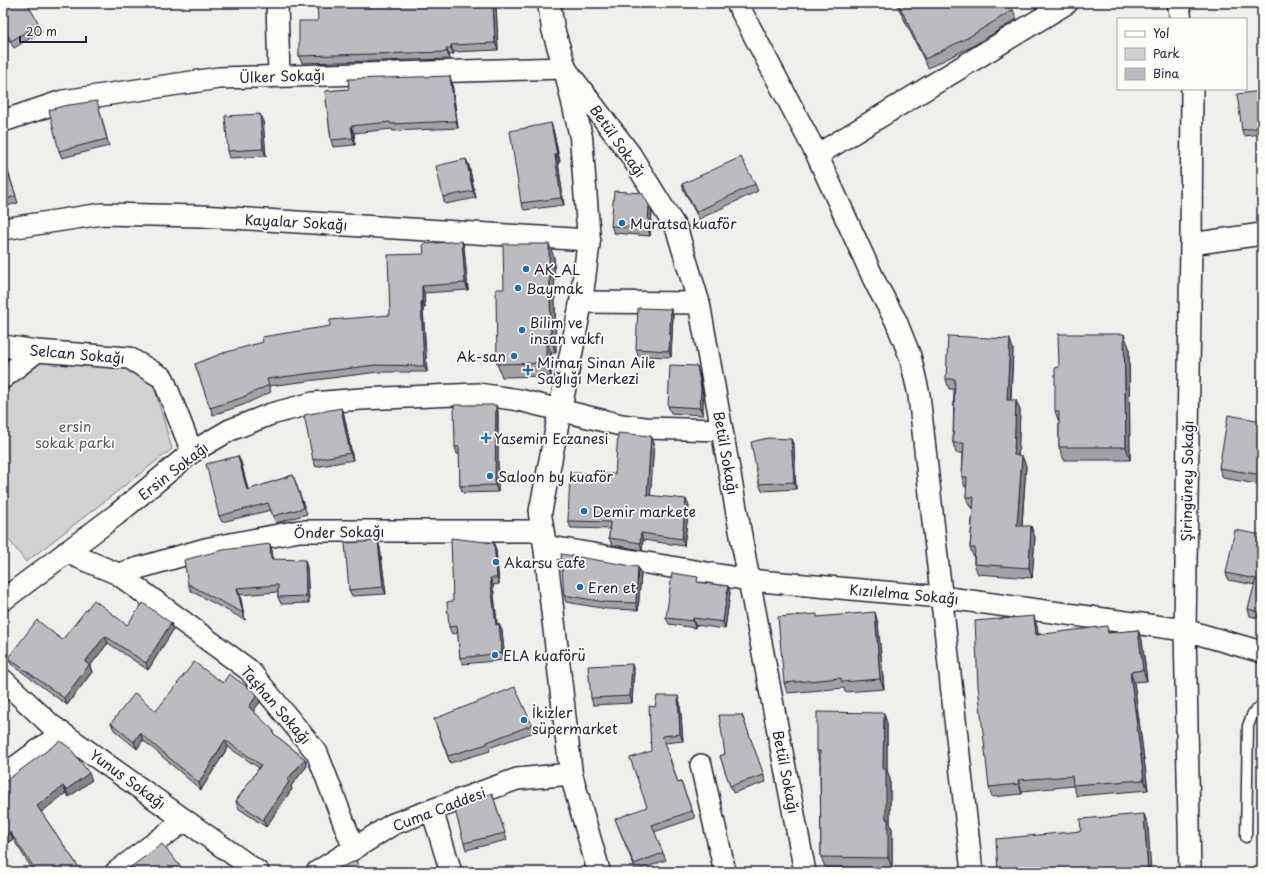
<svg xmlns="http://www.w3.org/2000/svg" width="1265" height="875" font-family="'Playpen Sans',sans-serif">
	<rect width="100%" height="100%" fill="#f0efec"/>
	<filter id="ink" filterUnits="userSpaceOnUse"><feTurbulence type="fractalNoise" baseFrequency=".025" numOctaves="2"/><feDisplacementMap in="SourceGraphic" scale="8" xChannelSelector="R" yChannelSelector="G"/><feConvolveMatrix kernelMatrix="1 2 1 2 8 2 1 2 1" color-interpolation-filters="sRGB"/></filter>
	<g filter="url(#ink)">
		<path fill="#d2d1d1" stroke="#7a7a86" d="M44,360L129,368L154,386L172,449L26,562L3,532V391Z"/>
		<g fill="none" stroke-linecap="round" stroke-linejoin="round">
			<defs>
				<path id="service" d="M1246,837L1248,726L1253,713L1262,705"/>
				<path id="minor" d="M277,3L279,76
					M737,3L817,155L876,284L896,321L910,356L919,395L972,872
					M1178,3L1181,19
					M3,121L63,101L219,78L565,68L630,154L677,230L699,303L749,580L805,872
					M817,155L1067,3
					M3,229L102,214L201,216L589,240
					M1191,244L1262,234
					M581,302L699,303
					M3,346L37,351L129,358L163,378L192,452
					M3,378L37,351
					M545,546L749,580L941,597L1185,630L1262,652
					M66,552L118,574L249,670L317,753L354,849
					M118,574L205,549L299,531H542
					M3,600L116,515L192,452L230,430L271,414L313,403L361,399L478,394L519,400L621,425L645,428L722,430
					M3,680L51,725L258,872
					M701,765L725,872
					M3,776L62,733
					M432,810L451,872
					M116,872L185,820
					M317,872L393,824L517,779L571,774
					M1190,872L1185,630L1191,244L1192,89"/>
				<path id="tertiary" d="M549,3L553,29L565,68L581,137L589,240L581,302L540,514L545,546L571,774L599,872"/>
			</defs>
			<use href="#service" stroke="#22223b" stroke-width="13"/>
			<use href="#minor" stroke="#22223b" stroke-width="24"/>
			<use href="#tertiary" stroke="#22223b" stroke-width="25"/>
			<use href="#service" stroke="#fdfcf7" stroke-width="10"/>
			<use href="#minor" stroke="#fdfcf7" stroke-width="21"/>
			<use href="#tertiary" stroke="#fdfcf7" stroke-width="22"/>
		</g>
		<path fill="#a2a2a5" stroke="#22223b" d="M3,3L39,24L42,31L14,48L3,31Z
			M496,3L498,50L453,52L454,54L449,55L450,59L302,63L299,56L318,21Z
			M896,3H1010L1013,10L1017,19L971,47L928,68Z
			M452,83L458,128L393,131L392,129L354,133L355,145L333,147L331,140L325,91Z
			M1262,91V134L1244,136L1242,130Z
			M99,108L109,146L62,158L59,151Z
			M260,114L263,121L266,156L230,158L228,151Z
			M553,129L560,162H558L564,205L524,210L521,203Z
			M466,159L469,166L476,198L445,204L443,197Z
			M3,161L7,168L18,203L3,207Z
			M682,184H755L758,191L699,219L684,191Z
			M649,205L652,212L650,236L614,233L611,226Z
			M462,241L464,248L468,290L424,293L425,308H423L427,372H378L269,386L271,392L243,405L213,415L195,364L390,315L424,254Z
			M554,257L556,353H551V376L502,377L497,364L504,289Z
			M671,309L673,316L671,357L638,356L636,349Z
			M1129,347L1130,460H1064L1059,447V422L1055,411Z
			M1013,349L1011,400L1020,410L1018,456H1022L1026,466L1022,526L1035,537L1032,578L978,574L974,564V558L970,548L973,507H970L966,497L967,487H965L962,477L963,453H956L953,443L954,389H949L946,379Z
			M699,373L703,395V415L671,413L668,406Z
			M496,405L498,412V492L463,493L460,486V454H457L455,447Z
			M341,408L344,415L353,460L316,467L313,460Z
			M1262,421V485L1223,478L1219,468Z
			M651,436L654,443L650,495L689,506L684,546L643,540L642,550L612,545L609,538L610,529L571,528L568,521L615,474Z
			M791,439L794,446L796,489L762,491L759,484Z
			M241,462L248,490L293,475L307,514L276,523L271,510L222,522L219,516Z
			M1262,535V619L1250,616L1248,609L1255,585L1228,580L1226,573Z
			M378,541L380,548L386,594L352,596L349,590Z
			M270,544L272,551L273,559L307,567L309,603L281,604L278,597V592L240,595L245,620L191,591L188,584Z
			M496,550L499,584L493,585L497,624H499L502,631L505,660L463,664L460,658L458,633L452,634L449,627L453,601Z
			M641,574L638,610L607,609L566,602L564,595Z
			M700,582L728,586L730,593L725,629L695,625V628L669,624L666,618Z
			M818,617L878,623L884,689L845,692L844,688L787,693L784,683Z
			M171,623L173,630L148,670L108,643L90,666L92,672L67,705L11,664L8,658L62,640L127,625Z
			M1037,626L1038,634L1110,633L1138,630L1142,640L1147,681L1134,682L1148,790L1077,796L1073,786L1022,791V794L992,797L989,787Z
			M634,671L632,703L593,705L591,698Z
			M223,683L257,695L260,702L253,711L275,735L305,759L307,766L291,786L292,789L266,827L238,808L236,801L259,768L228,747L201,790L143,740L137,749L114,730L111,723L156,711Z
			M678,696L680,703L683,741L665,743L678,783L681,782L695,818L654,832L666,860L636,871L618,826L647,807L655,707Z
			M742,715L766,782L733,793L720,756L725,754Z
			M434,719L532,725L534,732L489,748L490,751L450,763Z
			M887,723V770L890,779V823L892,829V868L825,867L821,857L820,761L817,751Z
			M92,780L69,797L66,793L41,812L82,872H34L13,839L3,847V783Z
			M492,793L507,840L466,850L464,843Z"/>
		<path fill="#848486" stroke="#22223b" d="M493,3H496L498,50L495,43Z
			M451,45L453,52L454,54L451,48Z
			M446,48L449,55L450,59L447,52Z
			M450,76L452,83L458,128L456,121Z
			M260,114L263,121L266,156L263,149Z
			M551,123L553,129L560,162L557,155Z
			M351,126L354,133L355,145L353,138Z
			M555,155L558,162L564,205L561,198Z
			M466,159L469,166L476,198L473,191Z
			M649,205L652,212L650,236L648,229Z
			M462,241L464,248L468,290L465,283Z
			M549,244L554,257L556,353L551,340Z
			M422,286L424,293L425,308L422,301Z
			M421,301L423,308L427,372L424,366Z
			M671,309L673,316L671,357L669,351Z
			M1124,334L1129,347L1130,460L1126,447Z
			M1010,339L1013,349L1010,410L1007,400Z
			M546,340L551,353V376L546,363Z
			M697,366L699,373L703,395V415L700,408Z
			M1016,400L1020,410L1018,465L1014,455Z
			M496,405L498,412V492L495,485Z
			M341,408L344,415L353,460L350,453Z
			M651,436L654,443L650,502L647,495Z
			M791,439L794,446L796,489L794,482Z
			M238,456L241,462L250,497L247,490Z
			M1022,456L1026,466L1021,536L1017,526Z
			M686,499L689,506L684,546L682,539Z
			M1031,526L1035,537L1032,578L1029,568Z
			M641,533L643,540L642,550L640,543Z
			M1262,536V555L1261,561L1258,554Z
			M378,541L380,548L386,594L383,587Z
			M494,543L496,550L499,584L497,578Z
			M270,544L272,551L274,566L271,559Z
			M3,549L5,556L3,557Z
			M305,560L307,567L309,603L306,596Z
			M638,567L641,574L638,610L636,603Z
			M490,578L493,585L498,631L496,625Z
			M728,586L730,593L725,629L723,622Z
			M237,588L240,595L245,620L243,613Z
			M875,612L878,623L884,689L880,679Z
			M1034,616L1037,626L1040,645L1036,635Z
			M693,618L695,625V628L693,621Z
			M171,623L173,630L148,670L146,663Z
			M499,624L502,631L505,660L502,653Z
			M1138,630L1142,640L1147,681L1143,670Z
			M105,636L108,643L90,666L92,672L67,705L64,698L85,662Z
			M632,664L634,671L632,703L630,696Z
			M1130,672L1134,682L1148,790L1144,780Z
			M257,695L260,702L251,714L249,707Z
			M678,696L680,703L683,741L680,734Z
			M884,713L887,723V770L890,779V823L892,829V868L888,858L883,769Z
			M140,733L143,740L137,749L134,742Z
			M225,740L228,747L201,790L199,783Z
			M305,759L307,766L291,786L292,789L266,827L263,820L287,780Z
			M89,773L92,780L69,797L66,790Z
			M1018,780L1022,791V794L1019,784Z
			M63,786L66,793L40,813L37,806Z
			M1144,814L1148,824L1151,872H1148Z
			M10,832L13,839L3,847V838Z
			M181,867L183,872H176Z"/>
		<path fill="#bcbcc0" stroke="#22223b" d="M3,3H27L39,24L11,41L3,28Z
			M317,3H493L495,43L451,45V48H446L447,52L299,56V21H318Z
			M898,3H1010L1013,10L967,38L925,59Z
			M450,76L456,121L391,124L390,122L351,126L353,138L331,140L325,91L349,89L348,79Z
			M1262,91V127L1242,130L1237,94Z
			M97,101L107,139L59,151L49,110L63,106Z
			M260,114L263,149L228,151L225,116Z
			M551,123L557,155H555L561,198L521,203L510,131Z
			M741,157L755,184L696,212L682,184Z
			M466,159L473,191L443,197L436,166Z
			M3,161H4L16,196L3,200Z
			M614,191L642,193L649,205L648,229L611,226Z
			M462,241L465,283L422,286V301H421L424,366L375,365L267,379L269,385L241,398L210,408L195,364L223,353L263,342L262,337L330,326V320L390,315L388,255L424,254L423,244Z
			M503,244H549L551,340H546V363L497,364L496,289H504Z
			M638,308L671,309L669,351L636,349Z
			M1058,334H1124L1126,447H1059V412L1055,411V368L1059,367Z
			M948,336L1010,339L1007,400H1016L1014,455L1022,456L1017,526H1031L1029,568L974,564L975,548H970L974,497H966L967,477H962L964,443H953L955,379H946Z
			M670,365L697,366L701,388L700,408L668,406Z
			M454,405H496L495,485L460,486L459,447H455Z
			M341,408L350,453L313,460L304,415Z
			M1228,415L1262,421V475L1219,468Z
			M618,433L651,436L647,495L686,499L682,539L641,533L640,543L609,538L610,522L568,521L570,473L615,474Z
			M768,438L791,439L794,482L759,484L751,442Z
			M238,456L247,490L293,475L304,508L273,516L268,503L219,516L206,464Z
			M1235,530L1262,535L1258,554L1262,555V613L1248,609L1256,579L1226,573Z
			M451,538L494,543L497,578H490L496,625L499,624L502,653L460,658L457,626L449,627L447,602L453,601Z
			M378,541L383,587L349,590L345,543Z
			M270,544L271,559L305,560L306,596L278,597V585L237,588L243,613L188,584L184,560L223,550Z
			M561,554L638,567L636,603L604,602L564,595Z
			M672,573L698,577L697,582L728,586L723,622L693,618V621L666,618Z
			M94,600L127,625L143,603L171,623L146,663L105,636L85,662L89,665L64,698L8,658L37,620L62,640Z
			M875,612L880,679L842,682L841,678L784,683L778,617L817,614V617Z
			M1034,616L1036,635L1107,626L1108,633L1138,630L1143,670L1130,672L1144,780L1073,785L1072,776L1018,780L1019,784L989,787L978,686L975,621Z
			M194,662L223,683L229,674L256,693L257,695L249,707L274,731L273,733L305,759L287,780L289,782L263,820L236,801L261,765L225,740L199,783L140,733L134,742L111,723L135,693L156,711Z
			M632,664L630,696L591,698L588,666Z
			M515,687L532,725L487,742V744L448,756L434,719Z
			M657,696H678L680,734L662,736L678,783L681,782L692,811L652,825L663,853L634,864L615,819L647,807L630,758L651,751L649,706L655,707Z
			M817,712L884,713L883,769H886V819H888V858L821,857L820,751H817Z
			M719,715H742L764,775L730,786L720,756L725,754Z
			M60,741L70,748L89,773L66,790L63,786L37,806L82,872H37L10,832L3,838V783Z
			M492,793L505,833L464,843L454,807Z
			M1144,814L1148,872H998L996,839L1081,831L1080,819Z
			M162,844L181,867L176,872H124Z
			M356,861L362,872H329Z"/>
	</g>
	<g fill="#1f6fb2" stroke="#fdfcf7" stroke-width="1.5">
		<circle cx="622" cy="223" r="4"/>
		<circle cx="526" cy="269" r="4"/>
		<circle cx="518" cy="288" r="4"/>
		<circle cx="522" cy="330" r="4"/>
		<circle cx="514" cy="356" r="4"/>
		<path d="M526 364h4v4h4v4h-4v4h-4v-4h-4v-4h4z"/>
		<path d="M484 432h4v4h4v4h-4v4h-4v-4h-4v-4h4z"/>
		<circle cx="490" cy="476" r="4"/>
		<circle cx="584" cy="511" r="4"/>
		<circle cx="496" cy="562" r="4"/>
		<circle cx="580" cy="587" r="4"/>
		<circle cx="495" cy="655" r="4"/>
		<circle cx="524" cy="720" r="4"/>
	</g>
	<g text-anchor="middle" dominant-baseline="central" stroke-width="3.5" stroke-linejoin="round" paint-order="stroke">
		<g font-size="14" fill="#22223b" stroke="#fdfcf7">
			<text transform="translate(282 76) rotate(-2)">Ülker Sokağı</text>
			<text transform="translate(618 141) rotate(55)">Betül Sokağı</text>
			<text transform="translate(296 222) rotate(3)">Kayalar Sokağı</text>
			<text transform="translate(77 354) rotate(5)">Selcan Sokağı</text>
			<text transform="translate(726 453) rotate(80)">Betül Sokağı</text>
			<text transform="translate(173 471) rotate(-38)">Ersin Sokağı</text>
			<text transform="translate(1187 481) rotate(-89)">Şiringüney Sokağı</text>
			<text transform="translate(339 532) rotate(-1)">Önder Sokağı</text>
			<text transform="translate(904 594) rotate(5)">Kızılelma Sokağı</text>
			<text transform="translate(276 705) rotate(49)">Taşhan Sokağı</text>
			<text transform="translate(786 772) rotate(79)">Betül Sokağı</text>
			<text transform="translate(128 779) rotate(36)">Yunus Sokağı</text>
			<text transform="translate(439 809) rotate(-21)">Cuma Caddesi</text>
		</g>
		<g font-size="14" fill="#22223b" stroke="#fdfcf7" text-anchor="start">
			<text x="630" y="223">Muratsa kuaför</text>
			<text x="534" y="269">AK_AL</text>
			<text x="526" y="288">Baymak</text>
			<text x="530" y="322">Bilim ve<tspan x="530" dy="16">insan vakfı</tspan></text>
			<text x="506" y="356" text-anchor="end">Ak-san</text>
			<text x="537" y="362">Mimar Sinan Aile<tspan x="537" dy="16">Sağlığı Merkezi</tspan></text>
			<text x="494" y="438">Yasemin Eczanesi</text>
			<text x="498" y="476">Saloon by kuaför</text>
			<text x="592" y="511">Demir markete</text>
			<text x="504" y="562">Akarsu cafe</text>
			<text x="588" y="587">Eren et</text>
			<text x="503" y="655">ELA kuaförü</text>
			<text x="532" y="712">İkizler<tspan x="532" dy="16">süpermarket</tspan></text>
		</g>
		<g font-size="14" fill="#575768" stroke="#fdfcf7">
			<text x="75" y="426">ersin<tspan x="75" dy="16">sokak parkı</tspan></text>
		</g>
	</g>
	<rect width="1265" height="875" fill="none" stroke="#fdfcf7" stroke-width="16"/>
	<rect x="8" y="8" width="1249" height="859" fill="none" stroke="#22223b" stroke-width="1.5" filter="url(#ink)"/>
	<rect x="1117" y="18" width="130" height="72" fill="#fdfcf7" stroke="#a5a5ac"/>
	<rect x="1125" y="31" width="20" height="6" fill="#fdfcf7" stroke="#a5a5ac"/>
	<text x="1153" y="38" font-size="12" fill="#22223b">Yol</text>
	<rect x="1125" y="48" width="20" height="12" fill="#d2d1d1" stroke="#a5a5ac"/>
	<text x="1153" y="58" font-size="12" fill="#22223b">Park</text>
	<rect x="1125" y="68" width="20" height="12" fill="#bcbcc0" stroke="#a5a5ac"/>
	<text x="1153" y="78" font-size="12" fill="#22223b">Bina</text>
	<path d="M20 36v6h66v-6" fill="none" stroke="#22223b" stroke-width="2"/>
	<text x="26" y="36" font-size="12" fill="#22223b" stroke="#fdfcf7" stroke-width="3" paint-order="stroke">20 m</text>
</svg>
